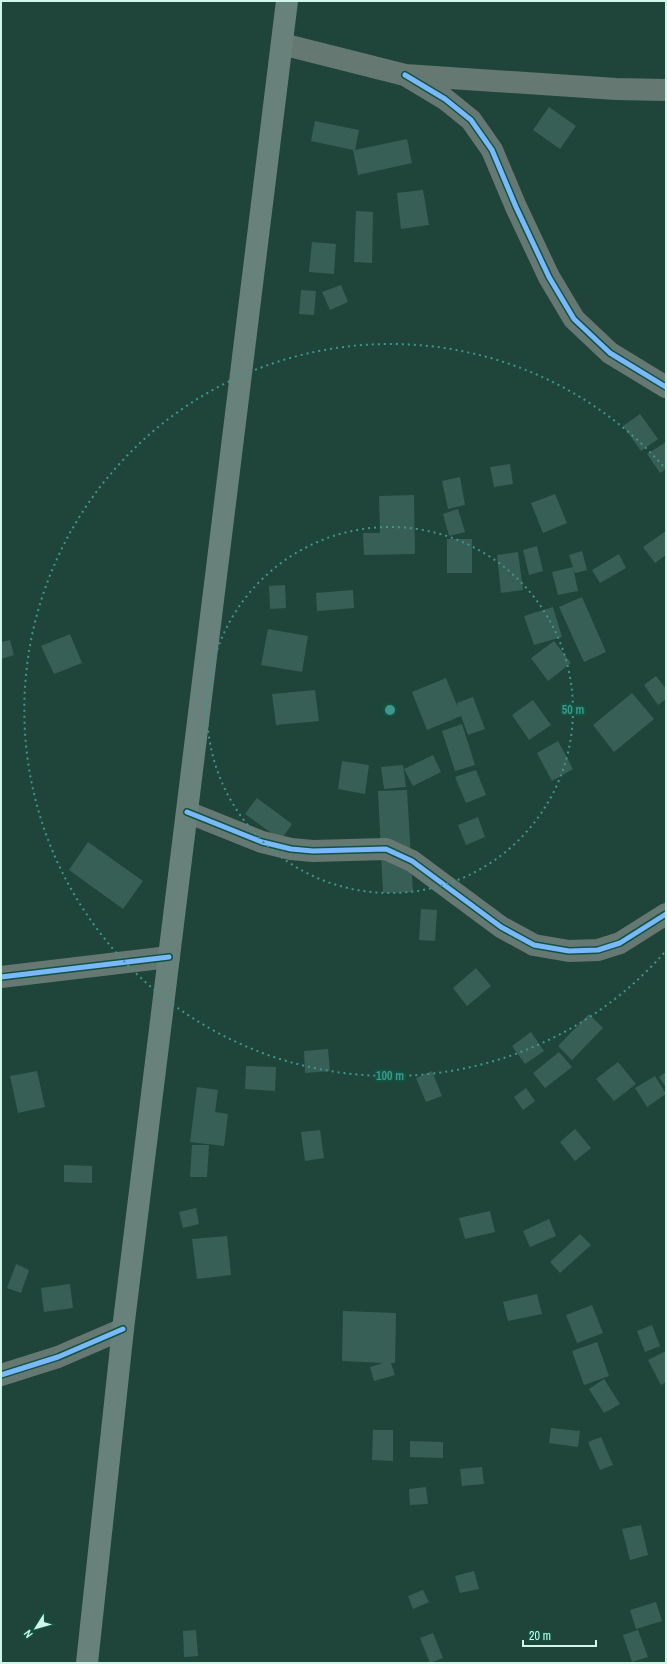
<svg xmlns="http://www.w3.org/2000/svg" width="667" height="1664" font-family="'Archivo Narrow',sans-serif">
	<rect width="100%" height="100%" fill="#1f453b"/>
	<path fill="#385f55" d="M549,107L576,126L560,149L533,130Z
		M315,121L359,130L355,150L407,139L412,163L358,175L353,150L311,141Z
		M423,190L429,225L401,229L397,193Z
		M356,211L373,212L372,263L354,262Z
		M312,242L336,244L334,274L309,272Z
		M341,285L348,302L330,310L322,292Z
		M301,290L316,291L314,315L299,314Z
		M640,414L658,439L641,451L623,426Z
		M666,442V469L660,473L647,454Z
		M510,464L513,484L494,487L490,467Z
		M460,477L465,505L448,509L442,481Z
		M555,494L567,523L543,533L531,503Z
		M414,495L415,554L364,555L363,533H380L379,496Z
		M458,509L465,532L449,536L443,514Z
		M666,531V555L655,563L643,547Z
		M447,539H472V573H447Z
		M537,546L543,571L529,575L523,550Z
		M582,551L587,570L575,573L573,568L578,591L558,595L552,572L573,567L569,555Z
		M518,552L523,590L501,593L497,555Z
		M619,554L626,568L600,583L592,570Z
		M285,585L286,608L270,609L269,586Z
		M353,590L354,608L317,611L316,593Z
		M582,597L606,652L584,662L559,607Z
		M553,607L562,637L534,645L524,616Z
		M268,629L308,636L302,672L261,665Z
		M70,634L82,663L54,674L41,646Z
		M10,640L14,655L1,659V642Z
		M554,641L571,663L548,681L531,658Z
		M656,676L666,689V699L658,705L644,685Z
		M446,678L458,708L457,703L473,697L485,729L468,735L461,716L427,730L412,692Z
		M315,690L319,721L276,725L272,694Z
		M632,693L654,719L614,752L593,725Z
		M533,700L551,725L529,740L512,715Z
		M462,724L475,765L455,771L442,731Z
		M558,741L573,769L552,781L537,753Z
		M433,755L441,772L413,786L404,769Z
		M342,761L369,765L365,794L338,789Z
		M403,765L406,787L384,789L381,767Z
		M476,770L486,795L466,803L455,777Z
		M407,790L413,892L383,893L378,791Z
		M257,798L292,824L281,840L245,814Z
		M478,817L485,837L466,845L458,825Z
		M88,842L143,881L123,909L69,870Z
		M421,909L437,910L435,941L419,940Z
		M476,968L491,986L467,1006L453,988Z
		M589,1014L603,1028L572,1060L558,1046Z
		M531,1032L544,1051L525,1064L512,1046Z
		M328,1049L330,1071L305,1073L304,1051Z
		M559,1052L572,1067L545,1088L533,1073Z
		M618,1062L636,1084L614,1101L596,1079Z
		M246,1066L276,1067L275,1091L245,1089Z
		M37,1071L45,1107L18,1113L10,1076Z
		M432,1071L442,1096L426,1102L416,1078Z
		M666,1072V1087L659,1077Z
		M655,1076L666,1094L647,1107L635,1088Z
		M197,1087L218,1090L215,1112L228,1114L224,1146L190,1142Z
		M526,1088L535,1101L523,1110L514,1097Z
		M575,1129L591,1148L575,1161L560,1142Z
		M320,1130L324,1158L305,1161L301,1132Z
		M192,1145H209L207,1177H190Z
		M64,1165L92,1166V1183L64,1182Z
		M196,1208L199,1224L183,1228L179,1212Z
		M490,1211L495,1232L465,1239L459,1218Z
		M549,1219L556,1236L530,1247L523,1231Z
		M580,1234L591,1245L560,1273L550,1262Z
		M227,1236L231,1275L197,1279L192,1239Z
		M16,1264L29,1270L21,1293L7,1288Z
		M70,1284L73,1308L44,1312L41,1288Z
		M537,1294L542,1314L508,1321L503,1302Z
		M592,1305L603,1333L577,1343L566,1315Z
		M343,1311L396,1313L395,1363H391L395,1375L374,1381L370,1367L383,1363L342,1361Z
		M652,1325L660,1346L645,1352L637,1331Z
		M597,1342L609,1376L584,1385L572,1351Z
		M666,1351V1382L661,1385L648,1360Z
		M604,1379L620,1404L604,1413L589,1389Z
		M551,1428L580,1431L578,1447L549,1443Z
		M373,1430H393V1461L372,1460Z
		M601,1437L613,1465L600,1470L588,1442Z
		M410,1441L443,1442V1458L410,1457Z
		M482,1467L484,1484L462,1486L460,1469Z
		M426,1487L428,1504L410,1505L409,1489Z
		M641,1525L648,1555L630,1560L622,1529Z
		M474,1571L479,1589L460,1593L455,1576Z
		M423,1590L429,1602L413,1609L408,1596Z
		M656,1602L662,1621L636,1629L630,1610Z
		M196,1630L198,1656L184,1657L183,1631Z
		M638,1630L648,1657L632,1662L623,1635Z
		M433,1633L443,1658L430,1663L420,1638Z"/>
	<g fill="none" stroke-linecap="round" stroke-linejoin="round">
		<path stroke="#667872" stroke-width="22" d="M282,44L405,75L616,89L666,90
			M405,75L445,99L471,120L492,150L516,207L549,277L574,319L610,353L666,387
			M187,812L262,842L291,849L313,851L386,849L412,861L501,927L534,945L569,951L598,950L620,943L666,914
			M1,977L169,957
			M1,1375L58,1357L123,1329"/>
		<path stroke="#68817a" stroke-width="22" d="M87,1663L123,1329L287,1"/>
		<defs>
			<path id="cycleway" d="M405,75L445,99L471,120L492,150L516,207L549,277L574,319L610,353L666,387
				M187,812L262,842L291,849L313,851L386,849L412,861L501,927L534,945L569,951L598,950L620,943L666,914
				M1,977L169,957
				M1,1375L58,1357L123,1329"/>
		</defs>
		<use href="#cycleway" stroke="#105442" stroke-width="8"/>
		<use href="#cycleway" stroke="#7ab7fb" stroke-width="5"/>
	</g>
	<g fill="none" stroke="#3f968c" stroke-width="2" stroke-dasharray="2 4">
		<circle cx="390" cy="710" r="183"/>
		<path d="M664 953A366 366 0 1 1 664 467"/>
	</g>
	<circle cx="390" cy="710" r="6" fill="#3f968c" stroke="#105442" stroke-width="2"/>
	<g font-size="12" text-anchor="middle" font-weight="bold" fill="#3f968c" stroke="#105442" stroke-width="4" stroke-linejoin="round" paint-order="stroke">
		<text x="573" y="714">50 m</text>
		<text x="390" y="1080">100 m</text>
	</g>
	<rect width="667" height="1664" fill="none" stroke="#cff6e8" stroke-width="4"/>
	<g transform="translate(36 1628) rotate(233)" stroke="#105442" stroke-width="3" paint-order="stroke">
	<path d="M0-3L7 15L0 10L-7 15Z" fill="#cff6e8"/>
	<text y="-6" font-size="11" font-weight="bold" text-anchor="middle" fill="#cff6e8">N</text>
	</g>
	<path d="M523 1640v6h73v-6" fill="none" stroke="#cff6e8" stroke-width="2"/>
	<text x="529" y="1640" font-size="12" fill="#cff6e8" stroke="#105442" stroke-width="3" paint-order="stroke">20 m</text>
</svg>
